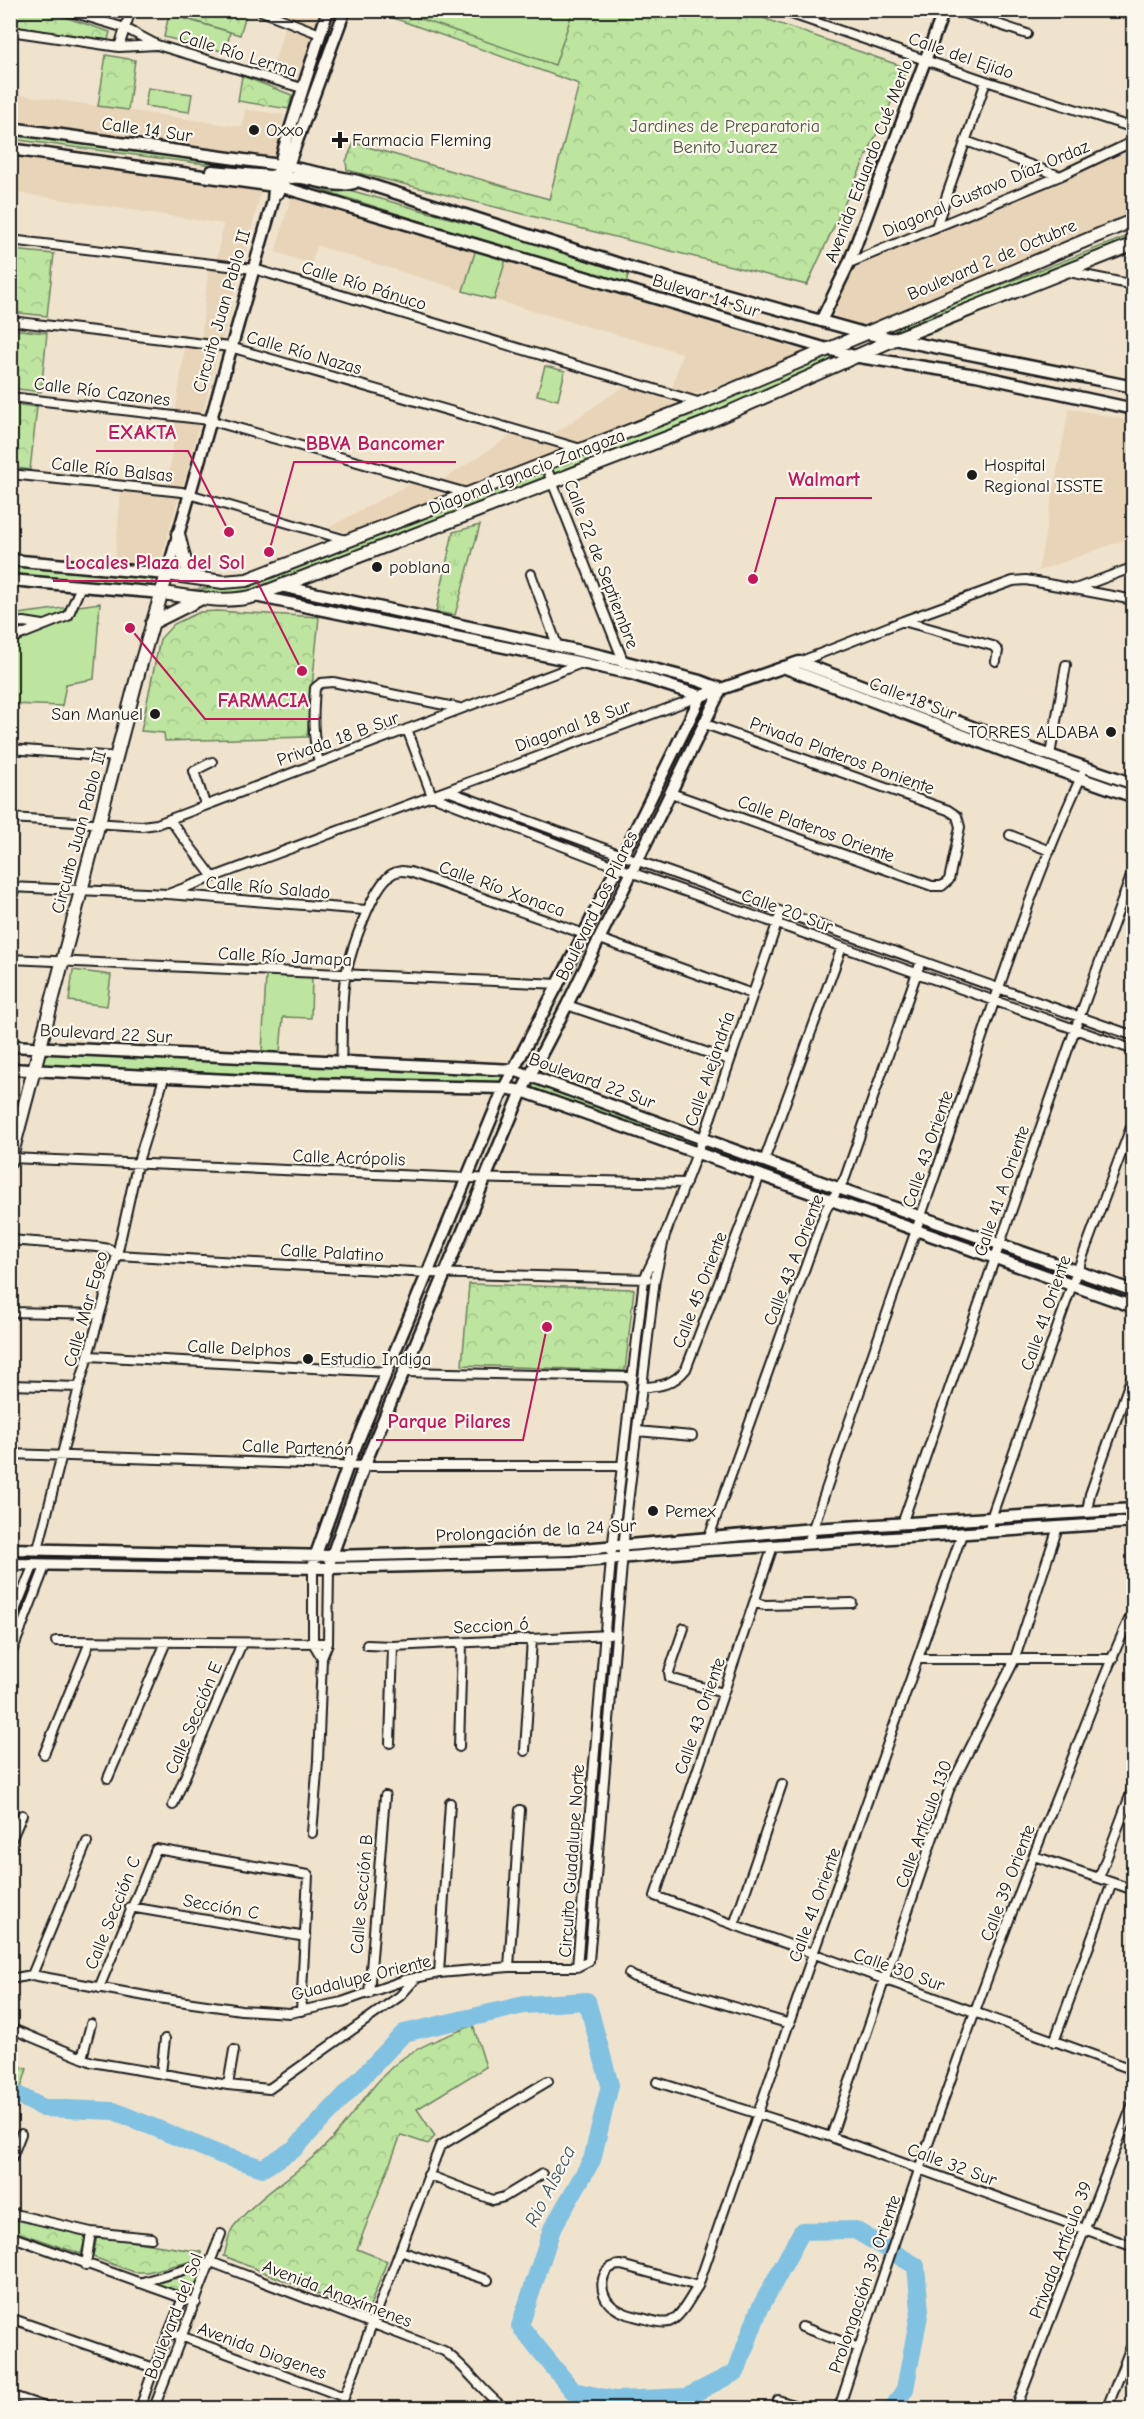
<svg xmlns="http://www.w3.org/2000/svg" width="1144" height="2419" font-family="'Comic Neue',sans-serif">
	<defs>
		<pattern id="grass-tufts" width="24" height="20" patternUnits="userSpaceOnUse" patternTransform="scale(1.5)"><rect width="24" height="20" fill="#bde5a0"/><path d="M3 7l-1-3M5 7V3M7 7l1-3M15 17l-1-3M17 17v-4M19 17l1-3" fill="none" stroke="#a2c489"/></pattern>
		<pattern id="forest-crowns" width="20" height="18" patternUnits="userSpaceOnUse" patternTransform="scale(1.5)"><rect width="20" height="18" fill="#bde5a0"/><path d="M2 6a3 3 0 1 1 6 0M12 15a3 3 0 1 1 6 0" fill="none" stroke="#a2c489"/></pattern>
	</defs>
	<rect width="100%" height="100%" fill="#f0e3ce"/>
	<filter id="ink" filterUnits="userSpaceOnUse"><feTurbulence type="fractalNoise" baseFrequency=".0167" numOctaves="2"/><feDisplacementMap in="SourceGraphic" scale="12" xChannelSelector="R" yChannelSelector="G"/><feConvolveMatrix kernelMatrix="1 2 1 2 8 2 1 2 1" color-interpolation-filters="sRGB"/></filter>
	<g filter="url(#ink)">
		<path fill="#e8d5b9" d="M289,11H321L297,78L272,70Z
			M11,93L242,127L245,109L284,115L274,158L11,123Z
			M1133,150V214L866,328L834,315L848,270Z
			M10,157L262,188L242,267L216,263L223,224L11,192Z
			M292,194L810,353L695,394L672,388L682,353L494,300L317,246L311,264L275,252Z
			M208,269L239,273L222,343L201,340Z
			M185,346L219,349L202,416L175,414Z
			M626,385L676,404L578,443L552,435Z
			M1069,408L1133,421V537L1038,571Z
			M176,420L200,422L182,490L167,489Z
			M513,434L561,450L467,490L440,482Z
			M411,483L447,496L350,534L329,527Z
			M121,491L179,496L158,571L114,567Z"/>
		<path fill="url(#grass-tufts)" stroke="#6c805e" stroke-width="1.5" d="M480,525L455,615L436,612L453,532Z"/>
		<path fill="url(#forest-crowns)" stroke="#6c805e" stroke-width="1.5" d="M11,10L46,11L110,32L108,40L11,26Z
			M165,10L247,11L240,35L164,12Z
			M360,11H743L907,68L807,285L347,170L346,161L354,143L549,199L579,84L388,16Z
			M106,55L135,60L128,110L98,106Z
			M242,76L292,95L289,109L238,101Z
			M11,250L54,254L47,316L11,312Z
			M11,329L47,333L41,392L11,388Z
			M11,404L37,407L30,470L11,467Z
			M217,611L319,617L307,737L165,741L164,733L141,731L160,639L174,624L200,612Z
			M469,1284L634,1289L625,1371L462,1365Z
			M473,2025L486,2067L417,2109L435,2136L428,2144L401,2135L357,2249L387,2261L367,2314L224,2256C227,2247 228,2233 234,2226C261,2193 298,2174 327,2144C353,2117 372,2081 403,2058C424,2043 450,2035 473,2025Z
			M11,2062L27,2069L11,2120Z
			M11,2218L86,2236L81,2254L11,2230Z
			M97,2236L201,2252V2259L147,2272H134L93,2257Z
			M201,2271L192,2296L154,2284Z"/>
		<path fill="#bde5a0" stroke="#6c805e" stroke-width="1.5" d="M414,11L573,10V11L555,65L412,16Z
			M169,14L230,32L226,52L164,37Z
			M148,88L192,94L189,112L145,106Z
			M11,133L260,167L259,171L11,139Z
			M296,175L630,269L625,286L294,181Z
			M1133,234V250L934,332L907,340L885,330Z
			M476,249L506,259L494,300L463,291Z
			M828,355L835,362L556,478L549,464Z
			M545,366L565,371L558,400L537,395Z
			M542,468L546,480L243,595L181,590L243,587Z
			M10,560L154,573L150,591L11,580Z
			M301,593L588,655L586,665L297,602Z
			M100,603L94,679L66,684L62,706L11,704V615Z
			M73,970L111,975L107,1006L69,1001Z
			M266,976H312L311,1018L283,1017L280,1052L262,1053Z
			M46,1054L508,1073L500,1085L41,1065Z
			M532,1078L1133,1296V1304L526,1090Z"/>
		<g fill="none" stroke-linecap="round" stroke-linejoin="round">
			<path stroke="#81c2e2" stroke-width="18" d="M10,2091L43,2108L114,2111L221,2155L263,2168L294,2149L404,2033L524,2005L587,2001L610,2085L592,2160L552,2229L520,2326L573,2391L615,2400L687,2397L736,2372L759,2310L802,2231L855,2230L916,2266L920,2310L905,2389L893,2408"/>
			<defs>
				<path id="street" d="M65,10L125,28L157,45L302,88
					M259,10L320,34
					M780,10L986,81L1134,128
					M956,10L1027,34
					M10,31L119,47L156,45
					M119,47L131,10
					M966,141L1060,176
					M936,227L986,81
					M10,240L254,269L701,403
					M849,263L1060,176L1134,141
					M1069,272L1134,285
					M10,321L230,347L581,449
					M10,397L209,420L467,493
					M545,464L624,663
					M10,474L182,492L346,540
					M531,574L557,645
					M1075,589L1134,567
					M903,621L993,646L998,651L996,661
					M10,623L24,622L43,625
					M10,639L68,616L81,586
					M799,662L903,621L1013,581L1026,580L1134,600
					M407,729L432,796L633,873L1134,1050
					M10,749L117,757
					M1050,755L1066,665
					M319,762C312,737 313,714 315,688L321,683L333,682L459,708
					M448,791L638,861L1134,1036
					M671,793L932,886H942L949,880L960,827L957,816L948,810L705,724
					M205,804L194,771L212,762
					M10,818L142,826L157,824L582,663
					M170,820L213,877
					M1010,835L1050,851
					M10,887L168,894L366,910
					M168,894L701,696
					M600,939L752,994
					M10,959L559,984
					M567,1005L729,1060
					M341,1062C343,1036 340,999 346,974C351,951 372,886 392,874C398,870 403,871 410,872L584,934
					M10,1158L467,1178L686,1183
					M764,1161L842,947
					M10,1240L97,1247L109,1249L117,1255L429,1273L647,1279
					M10,1312L99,1314
					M89,1356L388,1372
					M404,1372L631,1377
					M10,1385L79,1387
					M642,1387C660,1387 674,1384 686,1369L760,1175
					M637,1431L692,1436
					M10,1454L364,1466H620
					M1087,1512L1090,1494L1134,1370
					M902,1524L1075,1029L1134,868
					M989,1532L991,1518L1072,1285L1134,1119
					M709,1537L826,1209L845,1178L921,961
					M808,1543C854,1405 903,1269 950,1132C991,1012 1029,890 1082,775
					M773,1546L655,1896L1134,2070
					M38,1549L79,1387L117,1255L137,1165L164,1078
					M313,1568V1643L322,1658
					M754,1603L765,1605L852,1603
					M10,1623L34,1564
					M684,1628L669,1672L670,1678L723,1693
					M56,1641L328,1643
					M367,1645L393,1646L609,1635
					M10,1657L46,1564
					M919,1659H1113
					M390,1743L393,1646
					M459,1747L462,1643
					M525,1751L532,1639
					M44,1754L90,1642
					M108,1778L166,1642
					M173,1805L242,1643
					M312,1833L318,1761L322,1658L328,1643L329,1568
					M10,1843L22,1815
					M1034,1856L1134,1890
					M1099,1878L1134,1785
					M130,1907L306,1937
					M734,1925L782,1784
					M509,1967L520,1810
					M577,1967L611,1559L644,1279L665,1235L708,1125L781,912
					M439,1973L450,1803
					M629,1974L634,1977L790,2024
					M32,1975L87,1842
					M10,1979L32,1975L151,1997L241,2010L290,2013L342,2002L405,1980L439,1973L509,1967H577L589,1961L625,1528L655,1279L665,1235
					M99,1988L156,1849L308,1875L301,2011
					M369,1994L385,1796
					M10,2028L92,2062L228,2085L269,2089L400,1996L417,1977
					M1054,2042L1112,1883
					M82,2058L91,2024
					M161,2073L165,2039
					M657,2082L831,2137L1134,2247
					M228,2085L234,2050
					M831,2137L949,1790L1014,1661L1058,1527
					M10,2162L21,2134
					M428,2175L493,2200L504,2197L542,2174
					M10,2213L91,2232L151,2238
					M10,2236L196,2303
					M400,2251L488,2280
					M86,2265L91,2232
					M139,2283L211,2262L444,2351C467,2367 482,2392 504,2408
					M698,2286L621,2265C599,2265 597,2294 612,2306C622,2314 634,2316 646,2319C653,2321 662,2324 669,2322C681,2318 691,2296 698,2286L813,1954L962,1534
					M10,2318L154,2368
					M802,2327L859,2348
					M170,2332L344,2397
					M10,2395L48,2408
					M778,2400L803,2408
					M140,2408L154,2368L183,2298
					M154,2408L221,2234
					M340,2408L440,2146L548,2081
					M839,2408C907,2202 977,1996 1058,1794C1083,1733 1105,1669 1134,1609
					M1016,2408L1134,2101
					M1107,2408L1134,2339"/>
				<path id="secondary" d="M10,128L280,165L358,181L632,268L864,333L1134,387
					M10,149L282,187L827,349L859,357L976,375L1134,409
					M212,171L270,176L282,173
					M279,181C302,170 330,191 354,183
					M278,193L345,10
					M821,321L849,263L944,10
					M10,560L167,574L273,201L274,189L284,148L328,10
					M10,580L162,593
					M281,586L603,656L700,681L721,689
					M255,596L582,663L632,674L701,696
					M783,667L1017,756L1134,797
					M701,696L799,662L1020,745L1134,784
					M10,1046L514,1070L838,1188L1134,1291
					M10,1069L308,1084L504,1088L522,1091L1134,1307
					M10,1549L332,1556L571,1550L813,1529L1134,1509
					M314,1560L348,1465L504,1088L584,934L701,696
					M330,1561L364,1466L522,1091L567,1005L721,689
					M10,1564L329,1568L573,1562L709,1550L1134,1522"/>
				<path id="primary" d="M178,534L186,565L197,578
					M162,593C192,597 225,604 255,596L703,424L895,339L1134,244
					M152,623L202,598
					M10,1161L139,670L167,574L223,582L247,580L701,403L1134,220"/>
			</defs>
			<use href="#street" stroke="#1c1c1c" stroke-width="12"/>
			<use href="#secondary" stroke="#1c1c1c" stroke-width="15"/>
			<use href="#primary" stroke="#1c1c1c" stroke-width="16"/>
			<use href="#street" stroke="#fbf7ec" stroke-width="8"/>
			<use href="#secondary" stroke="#fbf7ec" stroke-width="10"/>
			<use href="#primary" stroke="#fbf7ec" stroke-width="12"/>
		</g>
	</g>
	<g fill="#1c1c1c" stroke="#fbf7ec" stroke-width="2">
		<circle cx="254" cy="130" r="6"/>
		<path d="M337 131h6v6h6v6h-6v6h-6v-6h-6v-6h6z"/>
		<circle cx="972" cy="475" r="6"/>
		<circle cx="377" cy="567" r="6"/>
		<circle cx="155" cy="714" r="6"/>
		<circle cx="1111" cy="732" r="6"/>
		<circle cx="308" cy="1359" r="6"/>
		<circle cx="653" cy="1511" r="6"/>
	</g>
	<g text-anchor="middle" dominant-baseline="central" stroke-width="4.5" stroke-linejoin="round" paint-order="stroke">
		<g font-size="18" fill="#1c1c1c" stroke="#fbf7ec">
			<text transform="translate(238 54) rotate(17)">Calle Río Lerma</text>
			<text transform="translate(961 56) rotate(19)">Calle del Ejido</text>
			<text transform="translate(147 130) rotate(8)">Calle 14 Sur</text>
			<text transform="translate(869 161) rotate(-69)">Avenida Eduardo Cué Merlo</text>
			<text transform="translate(986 189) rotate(-23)">Diagonal Gustavo Díaz Ordaz</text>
			<text transform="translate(992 260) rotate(-23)">Boulevard 2 de Octubre</text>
			<text transform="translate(364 286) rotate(17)">Calle Río Pánuco</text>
			<text transform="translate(706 296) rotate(17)">Bulevar 14 Sur</text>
			<text transform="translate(222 311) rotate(-74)">Circuito Juan Pablo II</text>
			<text transform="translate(304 353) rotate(16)">Calle Río Nazas</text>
			<text transform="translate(102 392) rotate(7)">Calle Río Cazones</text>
			<text transform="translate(112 470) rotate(6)">Calle Río Balsas</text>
			<text transform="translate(527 472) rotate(-21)">Diagonal Ignacio Zaragoza</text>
			<text transform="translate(601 564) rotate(69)">Calle 22 de Septiembre</text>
			<text transform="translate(913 699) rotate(21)">Calle 18 Sur</text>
			<text transform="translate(573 726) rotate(-20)">Diagonal 18 Sur</text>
			<text transform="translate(338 739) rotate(-20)">Privada 18 B Sur</text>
			<text transform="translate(842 756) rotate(20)">Privada Plateros Poniente</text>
			<text transform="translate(816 829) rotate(20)">Calle Plateros Oriente</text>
			<text transform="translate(79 832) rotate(-75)">Circuito Juan Pablo II</text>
			<text transform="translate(268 888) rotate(5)">Calle Río Salado</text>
			<text transform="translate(502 889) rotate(20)">Calle Río Xonaca</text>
			<text transform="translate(597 906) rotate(-64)">Boulevard Los Pilares</text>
			<text transform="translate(787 911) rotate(20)">Calle 20 Sur</text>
			<text transform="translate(285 957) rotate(3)">Calle Río Jamapa</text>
			<text transform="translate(106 1034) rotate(3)">Boulevard 22 Sur</text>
			<text transform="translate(710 1069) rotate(-71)">Calle Alejandría</text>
			<text transform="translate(592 1081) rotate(20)">Boulevard 22 Sur</text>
			<text transform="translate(928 1149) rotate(-71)">Calle 43 Oriente</text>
			<text transform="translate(349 1158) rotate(2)">Calle Acrópolis</text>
			<text transform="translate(1002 1191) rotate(-71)">Calle 41 A Oriente</text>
			<text transform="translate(332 1253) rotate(3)">Calle Palatino</text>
			<text transform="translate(794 1260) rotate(-69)">Calle 43 A Oriente</text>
			<text transform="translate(700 1290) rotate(-69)">Calle 45 Oriente</text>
			<text transform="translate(86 1309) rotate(-74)">Calle Mar Egeo</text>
			<text transform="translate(1046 1313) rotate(-71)">Calle 41 Oriente</text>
			<text transform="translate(239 1349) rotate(3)">Calle Delphos</text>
			<text transform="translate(298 1448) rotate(2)">Calle Partenón</text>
			<text transform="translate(536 1531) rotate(-3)">Prolongación de la 24 Sur</text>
			<text transform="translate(491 1626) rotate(-3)">Seccion ó</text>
			<text transform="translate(700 1716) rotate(-71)">Calle 43 Oriente</text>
			<text transform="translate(194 1718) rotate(-67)">Calle Sección E</text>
			<text transform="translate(924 1824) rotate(-70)">Calle Artículo 130</text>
			<text transform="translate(572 1861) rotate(-86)">Circuito Guadalupe Norte</text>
			<text transform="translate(1008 1883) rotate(-69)">Calle 39 Oriente</text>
			<text transform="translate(362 1894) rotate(-85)">Calle Sección B</text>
			<text transform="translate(815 1905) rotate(-70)">Calle 41 Oriente</text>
			<text transform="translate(221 1907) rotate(10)">Sección C</text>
			<text transform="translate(113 1913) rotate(-68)">Calle Sección C</text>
			<text transform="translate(899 1970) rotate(20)">Calle 30 Sur</text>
			<text transform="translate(361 1978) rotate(-14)">Guadalupe Oriente</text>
			<text transform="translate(952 2165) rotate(20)">Calle 32 Sur</text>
			<text transform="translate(1061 2250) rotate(-69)">Privada Artículo 39</text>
			<text transform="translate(865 2284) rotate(-71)">Prolongación 39 Oriente</text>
			<text transform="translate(337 2294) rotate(21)">Avenida Anaxímenes</text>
			<text transform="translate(174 2316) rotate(-69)">Boulevard del Sol</text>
			<text transform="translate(262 2351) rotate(20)">Avenida Diogenes</text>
		</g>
		<g font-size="18" fill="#4c5844" stroke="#fbf7ec">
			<text x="725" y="126">Jardines de Preparatoria<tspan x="725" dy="21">Benito Juarez</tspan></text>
		</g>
		<g font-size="18" fill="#1c1c1c" stroke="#fbf7ec" text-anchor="start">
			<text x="266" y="130">Oxxo</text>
			<text x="352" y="140">Farmacia Fleming</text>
			<text x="984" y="465">Hospital<tspan x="984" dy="21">Regional ISSTE</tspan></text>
			<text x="389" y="567">poblana</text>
			<text x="143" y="714" text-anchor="end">San Manuel</text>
			<text x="1099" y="732" text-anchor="end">TORRES ALDABA</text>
			<text x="320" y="1359">Estudio Indiga</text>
			<text x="665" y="1511">Pemex</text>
		</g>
		<g font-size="20" font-style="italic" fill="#3f5661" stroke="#fbf7ec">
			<text transform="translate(550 2186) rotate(-63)">Rio Alseca</text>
		</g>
	</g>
	<path fill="none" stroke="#c2185b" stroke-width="2" d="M229 532L188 451H96M269 552L294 462H456M753 579L776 498H872M302 671L257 581H53M130 628L205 719H320M547 1327L523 1440H376"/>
	<g fill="#c2185b" stroke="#fbf7ec" stroke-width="2">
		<circle cx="229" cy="532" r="6"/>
		<circle cx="269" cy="552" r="6"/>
		<circle cx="753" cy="579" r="6"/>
		<circle cx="302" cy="671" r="6"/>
		<circle cx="130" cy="628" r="6"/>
		<circle cx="547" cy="1327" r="6"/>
	</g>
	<g font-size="20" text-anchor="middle" font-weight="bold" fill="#c2185b" stroke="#fbf7ec" stroke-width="4.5" stroke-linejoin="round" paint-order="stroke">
		<text x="142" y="439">EXAKTA</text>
		<text x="375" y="450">BBVA Bancomer</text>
		<text x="824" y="486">Walmart</text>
		<text x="155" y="569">Locales Plaza del Sol</text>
		<text x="263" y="707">FARMACIA</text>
		<text x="449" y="1428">Parque Pilares</text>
	</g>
	<rect width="1144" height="2419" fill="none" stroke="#fbf7ec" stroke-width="36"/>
	<rect x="18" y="18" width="1108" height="2383" fill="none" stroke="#1c1c1c" stroke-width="2" filter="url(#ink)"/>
</svg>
